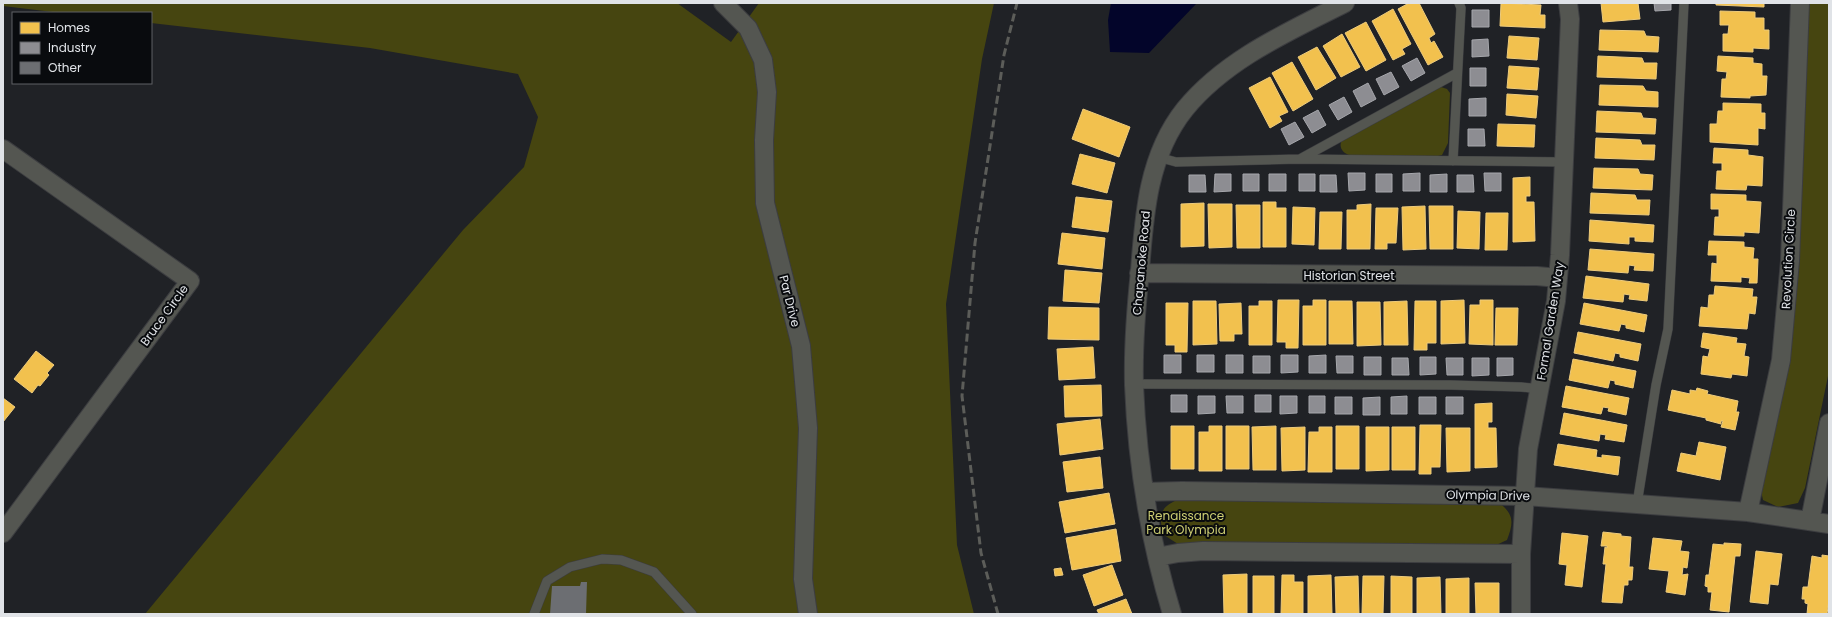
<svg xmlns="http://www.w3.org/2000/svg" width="1832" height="617" font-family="Poppins,sans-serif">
	<rect width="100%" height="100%" fill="#202226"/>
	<path fill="#464510" d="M3,3H677L731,42L759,3H994L982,59L946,304L957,545L974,614H145L463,230L524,167L538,117L518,74L370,48L151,23V13H61L3,6Z
		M1808,3H1829V371L1805,488L1798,503L1778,507L1763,500L1760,486Z
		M1441,87L1447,89L1450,93L1448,143L1442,155L1438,156H1351C1343,153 1338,148 1342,140L1437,88Z
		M1179,499L1498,502C1514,514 1514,522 1507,540L1492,547L1178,544L1164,535C1158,515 1159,508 1179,499Z"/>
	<path fill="#03052a" d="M1111,3H1197L1149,53L1110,52L1108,20Z"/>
	<path fill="#f2c14e" stroke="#edcb7c" d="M1409,3H1419L1435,34L1429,38L1431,43L1434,41L1443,57L1428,65L1398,9Z
		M1501,3L1541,5L1540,15H1545V28L1500,26Z
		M1601,3H1638L1640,19L1603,22Z
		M1716,3H1764V7L1716,5Z
		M1393,9L1411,44L1402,49L1405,54L1393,60L1372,21Z
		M1720,11L1755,12V18H1764V30H1769V49L1753,48V52L1723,51V34H1728L1729,25H1720Z
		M1366,22L1386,60L1366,71L1345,33Z
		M1600,30L1644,31L1646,36L1659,37L1658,52L1599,50Z
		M1342,34L1360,67L1341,77L1323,46Z
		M1509,36L1539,38L1537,60L1507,58Z
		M1317,47L1336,78L1316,90L1298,57Z
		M1598,56L1642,58L1644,63H1657L1656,79L1597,77Z
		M1718,56L1753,58V63L1762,64V76H1767L1766,95L1750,96V98L1721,97L1722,79H1726L1727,72L1717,71Z
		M1292,62L1313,99L1293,111L1272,73Z
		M1509,66L1539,68L1537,90L1507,88Z
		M1270,77L1288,112L1279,116L1282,121L1270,128L1249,88Z
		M1600,85L1643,86L1646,91L1658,92V107L1599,105Z
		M1507,94L1538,96L1536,118L1506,115Z
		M1723,103L1761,104V113H1765V129L1758,128V145L1710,142V124H1717L1718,111H1723Z
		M1083,109L1130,127L1119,157L1072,139Z
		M1597,111L1641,113L1643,118L1656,119L1655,134L1596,132Z
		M1498,124L1535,125L1534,147L1497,146Z
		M1596,138L1640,140L1642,145H1655L1654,160L1595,158Z
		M1714,148L1748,150V155L1763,157L1762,186L1747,185L1746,190L1716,189L1717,171H1722V163H1713Z
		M1080,154L1115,163L1107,193L1072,184Z
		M1594,168L1638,169L1640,174L1653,175L1652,190L1593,188Z
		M1530,177V196H1526V202H1534L1535,241L1513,242V178Z
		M1591,193L1635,195L1637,200H1650L1649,215L1590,213Z
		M1711,194L1746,195V201L1761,202L1759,233L1744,232V236L1714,235L1715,217H1719V209H1711Z
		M1076,197L1112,201L1108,232L1072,227Z
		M1263,202H1276V208H1286V247H1263Z
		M1204,203V246L1181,247V204Z
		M1208,204H1232V247L1209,248Z
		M1371,204L1370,249H1347V210H1357V205Z
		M1236,205H1260V248H1237Z
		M1425,206L1426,249L1403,250L1402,207Z
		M1429,206H1453V249H1430Z
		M1293,207L1315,208L1314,245L1292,244Z
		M1376,208H1398L1396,243H1387V249H1375Z
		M1458,211L1480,212L1479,249L1457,248Z
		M1320,212H1342L1341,249H1319Z
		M1486,213H1508L1507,250H1485Z
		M1590,220L1654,225L1653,242L1635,241V237H1629V244L1589,241Z
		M1062,233L1105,238L1102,269L1058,264Z
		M1709,241L1744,242V247L1754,248L1753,259H1758L1757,283H1749L1750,278L1741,277V282L1711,281L1712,263L1717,264V255H1708Z
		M1590,249L1654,254L1653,271L1634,270L1635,266L1629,265L1628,273L1588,270Z
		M1065,270L1102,273L1099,303L1063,301Z
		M1586,276L1649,284L1647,301L1629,299L1630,295L1624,294L1623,302L1583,298Z
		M1715,286L1753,289L1752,297H1757L1755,314L1749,313L1747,329L1699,326L1701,307L1708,308L1709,295H1714Z
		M1278,300H1299L1298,348H1286V342H1277Z
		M1313,300H1326V345H1303V306H1313Z
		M1464,300L1465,343L1441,344V301Z
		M1480,300H1493V345L1469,344L1470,305H1480Z
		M1193,301H1216L1217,344L1193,345Z
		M1259,301H1272V345H1249V306H1259Z
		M1329,301H1352L1353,344H1329Z
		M1407,301L1408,345H1384V302Z
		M1415,301H1436V343H1427V350H1414Z
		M1357,302H1380L1381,345L1357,346Z
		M1166,303H1188L1187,352H1175V345H1166Z
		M1241,303L1242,334H1234V341H1220L1219,304Z
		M1584,303L1647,315L1644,332L1626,328V325L1621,324L1619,331L1580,324Z
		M1049,307L1099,308V340L1048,339Z
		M1496,308H1518L1517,345H1495Z
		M1578,332L1641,344L1638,361L1620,357V354L1615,353L1613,361L1574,353Z
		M1703,333L1737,338L1736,343L1746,344L1744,356L1749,357L1747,376L1732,374L1731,378L1701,374L1703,356L1708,357L1710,349L1701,347Z
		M1093,347L1095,378L1059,380L1057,349Z
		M36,351L54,365L47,373L49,375L40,386L38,385L32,393L14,379Z
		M1573,359L1636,371L1633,388L1615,384V381L1610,380L1608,388L1569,380Z
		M1101,385L1102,416L1065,417L1064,386Z
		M1566,386L1629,398L1626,415L1608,411L1609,408L1603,407L1601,414L1562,407Z
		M1697,388L1708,391L1707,394L1738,401L1736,412H1739L1735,430L1721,427L1723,421H1721V424L1706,420V418L1668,410L1672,390L1690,394V390L1696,391Z
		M3,398L15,407L3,422Z
		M1492,403V422H1488V428H1496L1497,467L1475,468V404Z
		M1564,413L1627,425L1624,442L1605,439L1606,435L1600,434L1599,441L1560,434Z
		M1100,419L1103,449L1060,455L1057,424Z
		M1420,425H1441L1440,467H1431V474H1419Z
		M1171,426H1194V469H1171Z
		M1209,426H1222V471H1199V432H1209Z
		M1226,426H1249V469H1226Z
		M1276,426V470H1253L1252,427Z
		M1336,426H1359V469H1336Z
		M1305,427V470L1282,471L1281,428Z
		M1319,427H1332V472H1308L1309,432H1319Z
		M1366,427H1389V470L1366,471Z
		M1392,427H1415V470H1392Z
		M1446,428H1470V471L1447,472Z
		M1699,442L1726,447L1720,480L1677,471L1681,453L1696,456Z
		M1558,444L1597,450L1596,457L1602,458V455L1620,457L1618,475L1554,465Z
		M1100,457L1103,488L1067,492L1063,462Z
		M1109,493L1115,524L1065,533L1059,502Z
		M1116,529L1121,561L1072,570L1066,538Z
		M1603,532L1621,534V536L1631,537L1629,567H1633L1632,580H1628V585H1624L1622,603L1602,602L1606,564H1603L1605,547L1607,548V546H1601Z
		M1562,533L1588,536L1582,587L1565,585L1567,565L1559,564Z
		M1653,538L1682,541L1680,551L1689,552L1687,568L1683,567L1682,575L1688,574L1685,595L1666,592L1669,571L1649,569Z
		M1724,543L1741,544L1740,556H1735L1729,612L1710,610L1712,592H1708V587L1705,586L1706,575H1709L1713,544L1724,545Z
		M1756,551L1782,554L1778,585L1770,584L1768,604L1750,602Z
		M1822,555L1829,556V600L1827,614H1807L1808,604L1805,603V599H1802L1803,587H1808L1812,556L1822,558Z
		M1112,565L1123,595L1094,606L1083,575Z
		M1061,568L1063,575L1055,576L1054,569Z
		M1247,574V614H1224L1223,575Z
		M1282,575H1294V582H1303V614H1281Z
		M1331,575L1332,614H1308V576Z
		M1253,576H1274V614H1253Z
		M1358,576L1359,614H1336L1335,577Z
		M1363,576H1384L1383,614H1362Z
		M1391,576L1412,577V614H1391Z
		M1440,577L1441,614H1417V578Z
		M1469,578V614H1446V579Z
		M1475,583H1499V614H1476Z
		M1126,599L1132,614H1099L1097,610Z"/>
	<path fill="#8d8d92" stroke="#a6a7ac" d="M1654,3H1671V10L1655,11Z
		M1472,10H1489V27H1472Z
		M1488,39L1489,56L1472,57V40Z
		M1417,58L1425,73L1411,81L1402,66Z
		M1470,68H1486V86H1470Z
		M1391,72L1399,87L1384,95L1376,79Z
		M1368,83L1376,99L1361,107L1353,91Z
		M1344,97L1352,112L1338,120L1329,105Z
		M1486,98V116H1469V99Z
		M1318,110L1326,125L1312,133L1303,118Z
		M1295,122L1304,137L1289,145L1281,129Z
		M1468,129H1484L1485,146H1468Z
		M1348,173H1365V190L1349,191Z
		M1420,173V191H1403V174Z
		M1484,173H1501V191H1485Z
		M1215,174H1231V191L1214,192Z
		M1243,174H1259V191H1243Z
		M1269,174H1286V191H1269Z
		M1299,174H1315V191H1299Z
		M1376,174H1392V192H1376Z
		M1447,174V192H1430V175Z
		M1189,175H1205L1206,192H1189Z
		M1320,175H1336L1337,192H1320Z
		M1457,175H1473L1474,192H1457Z
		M1164,355H1181V373H1164Z
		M1197,355H1214V372H1197Z
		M1226,355H1243V373H1226Z
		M1281,355H1298V372L1281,373Z
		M1326,355V373H1309V356Z
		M1253,356H1270V373H1253Z
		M1336,356H1353V373H1337Z
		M1364,357H1381V375H1364Z
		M1420,357H1436V374L1420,375Z
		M1392,358H1408L1409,375H1392Z
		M1446,358H1463V375H1447Z
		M1472,358H1489V375L1472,376Z
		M1497,358H1513V375L1497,376Z
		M1171,395H1187V412H1171Z
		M1255,395H1271V412H1255Z
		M1198,396H1215V413L1198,414Z
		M1226,396H1243V413H1227Z
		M1280,396H1297V413L1280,414Z
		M1309,396H1325V413H1309Z
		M1407,396V414H1391V397Z
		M1335,397H1352V414H1335Z
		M1380,397V415H1363V398Z
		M1419,397H1436V414H1419Z
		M1446,397H1463V414H1446Z"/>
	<path fill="#6c6e72" d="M581,582H587L586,614H550L552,586H580Z"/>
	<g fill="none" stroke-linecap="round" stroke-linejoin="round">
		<defs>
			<path id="lane" d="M1158,157L1176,162L1299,159L1564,162
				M1300,159L1457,73
				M1453,161L1461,8L1459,3
				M1134,384L1451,385L1521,387L1540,389
				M1637,504L1656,385L1668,329L1684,3
				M534,614L547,581L570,567L602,559L621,560L654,572L692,614"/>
			<path id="street" d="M723,3L748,28L763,60L767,92L764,140L765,203L801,346L808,428L803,579L808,614
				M3,149L190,281L3,533
				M1139,273L1537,276L1558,278
				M1145,492L1182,491L1525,496L1748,512L1829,524
				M1748,512L1781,360L1790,261L1800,3
				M1810,521L1829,423
				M1157,557L1178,553L1203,551L1521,554
				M1172,614C1150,541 1137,462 1134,385C1133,347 1136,309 1140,271C1144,215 1148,155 1185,109C1226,59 1288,32 1345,3
				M1521,614V554L1528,449L1556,301L1560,255L1570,19L1568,3"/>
		</defs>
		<use href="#lane" stroke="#3c3d40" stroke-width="10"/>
		<use href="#street" stroke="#3c3d40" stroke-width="20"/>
		<use href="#lane" stroke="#545651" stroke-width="9"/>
		<use href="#street" stroke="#545651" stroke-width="18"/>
		<path stroke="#5c5d59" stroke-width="3" stroke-dasharray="8 4" stroke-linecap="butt" d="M998,614L981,553L962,396L975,243L1004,55L1017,3"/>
	</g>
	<g text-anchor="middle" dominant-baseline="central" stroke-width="4" stroke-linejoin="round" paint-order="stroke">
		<g font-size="12" fill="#e0e3e7" stroke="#090b0e">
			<text transform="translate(1788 259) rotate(-87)">Revolution Circle</text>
			<text transform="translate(1141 263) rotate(-85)">Chapanoke Road</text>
			<text x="1349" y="275">Historian Street</text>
			<text transform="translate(790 301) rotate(76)">Par Drive</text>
			<text transform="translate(164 315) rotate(-54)">Bruce Circle</text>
			<text transform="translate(1550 321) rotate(-81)">Formal Garden Way</text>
			<text transform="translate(1488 495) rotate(1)">Olympia Drive</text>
		</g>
		<g font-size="12" fill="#cdce73" stroke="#090b0e">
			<text x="1186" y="515">Renaissance<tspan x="1186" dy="14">Park Olympia</tspan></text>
		</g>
	</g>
	<rect width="1832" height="617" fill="none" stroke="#e0e3e7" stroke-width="8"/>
	<rect x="12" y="12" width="140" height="72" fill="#090b0e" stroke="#5f6165"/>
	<rect x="20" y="22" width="20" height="12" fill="#f2c14e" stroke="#5f6165"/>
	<text x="48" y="32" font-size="12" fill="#e0e3e7">Homes</text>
	<rect x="20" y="42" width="20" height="12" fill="#8d8d92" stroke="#5f6165"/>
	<text x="48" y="52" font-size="12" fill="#e0e3e7">Industry</text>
	<rect x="20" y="62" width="20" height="12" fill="#6c6e72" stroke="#5f6165"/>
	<text x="48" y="72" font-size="12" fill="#e0e3e7">Other</text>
</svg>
